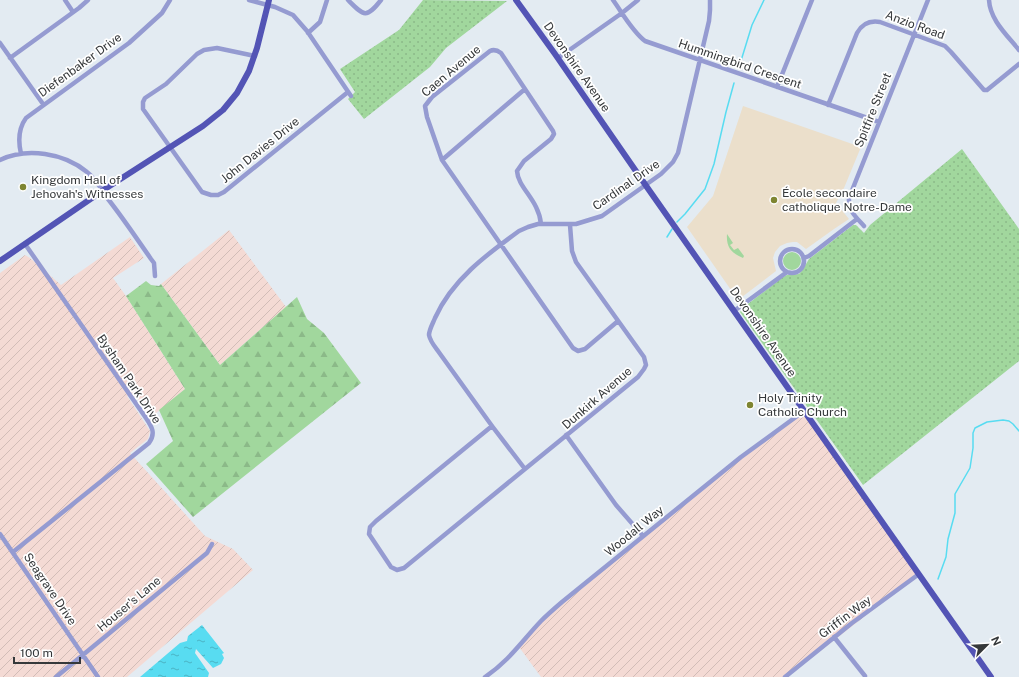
<svg xmlns="http://www.w3.org/2000/svg" width="1019" height="677" font-family="'Public Sans',sans-serif">
	<defs>
		<pattern id="industrial-furrows" width="10" height="10" patternUnits="userSpaceOnUse"><rect width="10" height="10" fill="#f4dad4"/><path d="M-1 1l2-2M0 10L10 0M9 11l2-2" fill="none" stroke="#d2bcb7"/></pattern>
		<pattern id="forest-firs" width="22" height="20" patternUnits="userSpaceOnUse"><rect width="22" height="20" fill="#a1d79d"/><path d="M5 1l3.5 6h-7zM16 11l3.5 6h-7z" fill="#8bb988"/></pattern>
		<pattern id="park-dots" width="8" height="8" patternUnits="userSpaceOnUse"><rect width="8" height="8" fill="#a1d79d"/><path d="M2 2h.1M6 6h.1" fill="none" stroke="#8bb988" stroke-width="1.8" stroke-linecap="round"/></pattern>
		<pattern id="water-ripples" width="26" height="14" patternUnits="userSpaceOnUse"><rect width="26" height="14" fill="#58dcf1"/><path d="M2 4q2-2 4 0t4 0M15 11q2-2 4 0t4 0" fill="none" stroke="#4ab3c4"/></pattern>
	</defs>
	<rect width="100%" height="100%" fill="#e3ebf2"/>
	<path fill="url(#industrial-furrows)" d="M229,230L286,307L220,365L161,284Z
		M130,237L144,258L113,278L126,296L185,389L150,418L137,397L127,396L150,431L148,439L130,453L205,536L233,549L253,570L127,677H0V273L25,255L30,258L61,285Z
		M804,411L919,574L787,677H541L519,647L541,622L741,457Z"/>
	<path fill="#ebdfcb" d="M743,106L861,147L844,188L836,203L849,219L834,229L806,249L797,242H793L787,243L780,246L775,252L773,258L776,271L738,300L687,227L713,196Z"/>
	<path fill="#a1d79d" d="M727,234L733,243L730,245L734,250L738,248L744,256L743,258C731,253 726,247 727,234Z
		M783 261a9 9 0 1 1 18 0a9 9 0 1 1-18 0Z"/>
	<path fill="url(#forest-firs)" d="M146,281L151,285L159,286L161,284L220,365L297,297L307,319L324,333L361,383L193,517L146,464L173,441L159,410L185,389L126,296Z"/>
	<path fill="url(#park-dots)" d="M423,0L507,1L446,48L430,67L364,119L348,99L355,92L340,69L399,30Z
		M962,149L1019,229V361L863,485L740,312L744,307L783,277L787,275L799,274L803,269L809,259L853,225H856L864,233L870,225Z"/>
	<path fill="url(#water-ripples)" d="M202,625L224,653L222,654L224,658L221,664L213,668L196,649L195,653L209,673L208,677H140L180,643L187,641L188,636Z"/>
	<g fill="none" stroke-linecap="round" stroke-linejoin="round">
		<path stroke="#58dcf1" stroke-width="1.5" d="M740,64L752,25L764,0
			M677,222L685,214L705,189L714,164L726,112L734,83
			M667,237L672,229
			M938,579L946,557L948,539L955,513V494L970,468L973,448V433L975,428L987,422L1003,420L1009,421L1013,424L1019,431"/>
		<path stroke="#959bd1" stroke-width="4.5" d="M65,0L73,12
			M249,0L275,7L293,15L307,31L351,96
			M348,0C364,16 366,19 381,0
			M613,0C623,14 632,31 645,41L879,122
			M989,0C990,20 1007,35 1019,50
			M308,33L320,22L327,0
			M0,43L43,104
			M255,56L217,48L204,50L197,54L166,84L145,98L143,102V109L202,192L211,195H218L224,192L348,92
			M10,58L79,8L88,0
			M558,58L622,13L638,0
			M777,87L812,0
			M828,105L857,33C862,24 869,20 880,22L945,46L951,52L984,90H987L1019,64
			M21,154C18,141 18,129 26,118L129,43L162,13L170,0
			M0,160C27,147 64,153 87,172C96,179 102,190 108,199C123,218 137,239 151,259L154,263L155,276
			M442,160L525,89
			M541,224C539,200 518,188 517,171L524,161L551,139L554,134L553,131L501,53C497,50 494,49 490,51L432,97L425,106L427,117L442,160L573,348L578,351L585,349L618,321
			M570,225L572,251L576,262L644,357L646,365L644,369L638,377L525,469L492,426L438,351C435,347 430,341 429,335C429,330 433,323 435,318C452,280 486,255 519,231L528,227L538,224H576L602,216L661,174L673,162L678,153L709,21L710,10V0
			M864,226C856,217 848,211 849,198L928,0
			M780 261a12 12 0 1 1 24 0a12 12 0 1 1-24 0Z
			M804,258L809,256L857,219
			M734,311L787,272
			M492,426L376,521L370,527L369,534L391,567L397,570L404,568L525,469
			M566,435L616,505L643,536
			M0,534L98,677
			M13,552L149,443C156,433 152,427 146,418L25,244
			M834,637L865,676
			M56,677L207,553L212,544
			M485,677C509,661 522,641 541,621C548,614 555,608 562,602L741,457L804,411
			M785,677L852,623L919,574"/>
		<path stroke="#5354b5" stroke-width="6" d="M516,0L555,54L649,190L991,677
			M0,261L108,187L203,126L223,110L237,93L249,71L257,48L269,0"/>
	</g>
	<g fill="#7e8531" stroke="#fff" stroke-width="1.5">
		<circle cx="23" cy="187" r="4"/>
		<circle cx="774" cy="200" r="4"/>
		<circle cx="750" cy="405" r="4"/>
	</g>
	<g text-anchor="middle" dominant-baseline="central" stroke-width="3.5" stroke-linejoin="round" paint-order="stroke">
		<g font-size="12" fill="#35383a" stroke="#fff">
			<text transform="translate(915 25) rotate(20)">Anzio Road</text>
			<text transform="translate(740 64) rotate(19)">Hummingbird Crescent</text>
			<text transform="translate(80 65) rotate(-36)">Diefenbaker Drive</text>
			<text transform="translate(577 67) rotate(55)">Devonshire Avenue</text>
			<text transform="translate(451 71) rotate(-40)">Caen Avenue</text>
			<text transform="translate(873 110) rotate(-68)">Spitfire Street</text>
			<text transform="translate(260 150) rotate(-39)">John Davies Drive</text>
			<text transform="translate(626 185) rotate(-35)">Cardinal Drive</text>
			<text transform="translate(763 332) rotate(55)">Devonshire Avenue</text>
			<text transform="translate(129 379) rotate(56)">Bysham Park Drive</text>
			<text transform="translate(597 398) rotate(-41)">Dunkirk Avenue</text>
			<text transform="translate(634 531) rotate(-39)">Woodall Way</text>
			<text transform="translate(50 589) rotate(56)">Seagrave Drive</text>
			<text transform="translate(129 604) rotate(-40)">Houser's Lane</text>
			<text transform="translate(845 617) rotate(-37)">Griffin Way</text>
		</g>
		<g font-size="12" fill="#35383a" stroke="#fff" text-anchor="start">
			<text x="31" y="180">Kingdom Hall of<tspan x="31" dy="14">Jehovah's Witnesses</tspan></text>
			<text x="782" y="193">École secondaire<tspan x="782" dy="14">catholique Notre-Dame</tspan></text>
			<text x="758" y="398">Holy Trinity<tspan x="758" dy="14">Catholic Church</tspan></text>
		</g>
	</g>
	<g transform="translate(987 645) rotate(66)" stroke="#ffffff" stroke-width="3" paint-order="stroke">
	<path d="M0-3L7 15L0 10L-7 15Z" fill="#35383a"/>
	<text y="-6" font-size="11" font-weight="bold" text-anchor="middle" fill="#35383a">N</text>
	</g>
	<path d="M14 657v6h66v-6" fill="none" stroke="#35383a" stroke-width="2"/>
	<text x="20" y="657" font-size="12" fill="#35383a" stroke="#ffffff" stroke-width="3" paint-order="stroke">100 m</text>
</svg>
